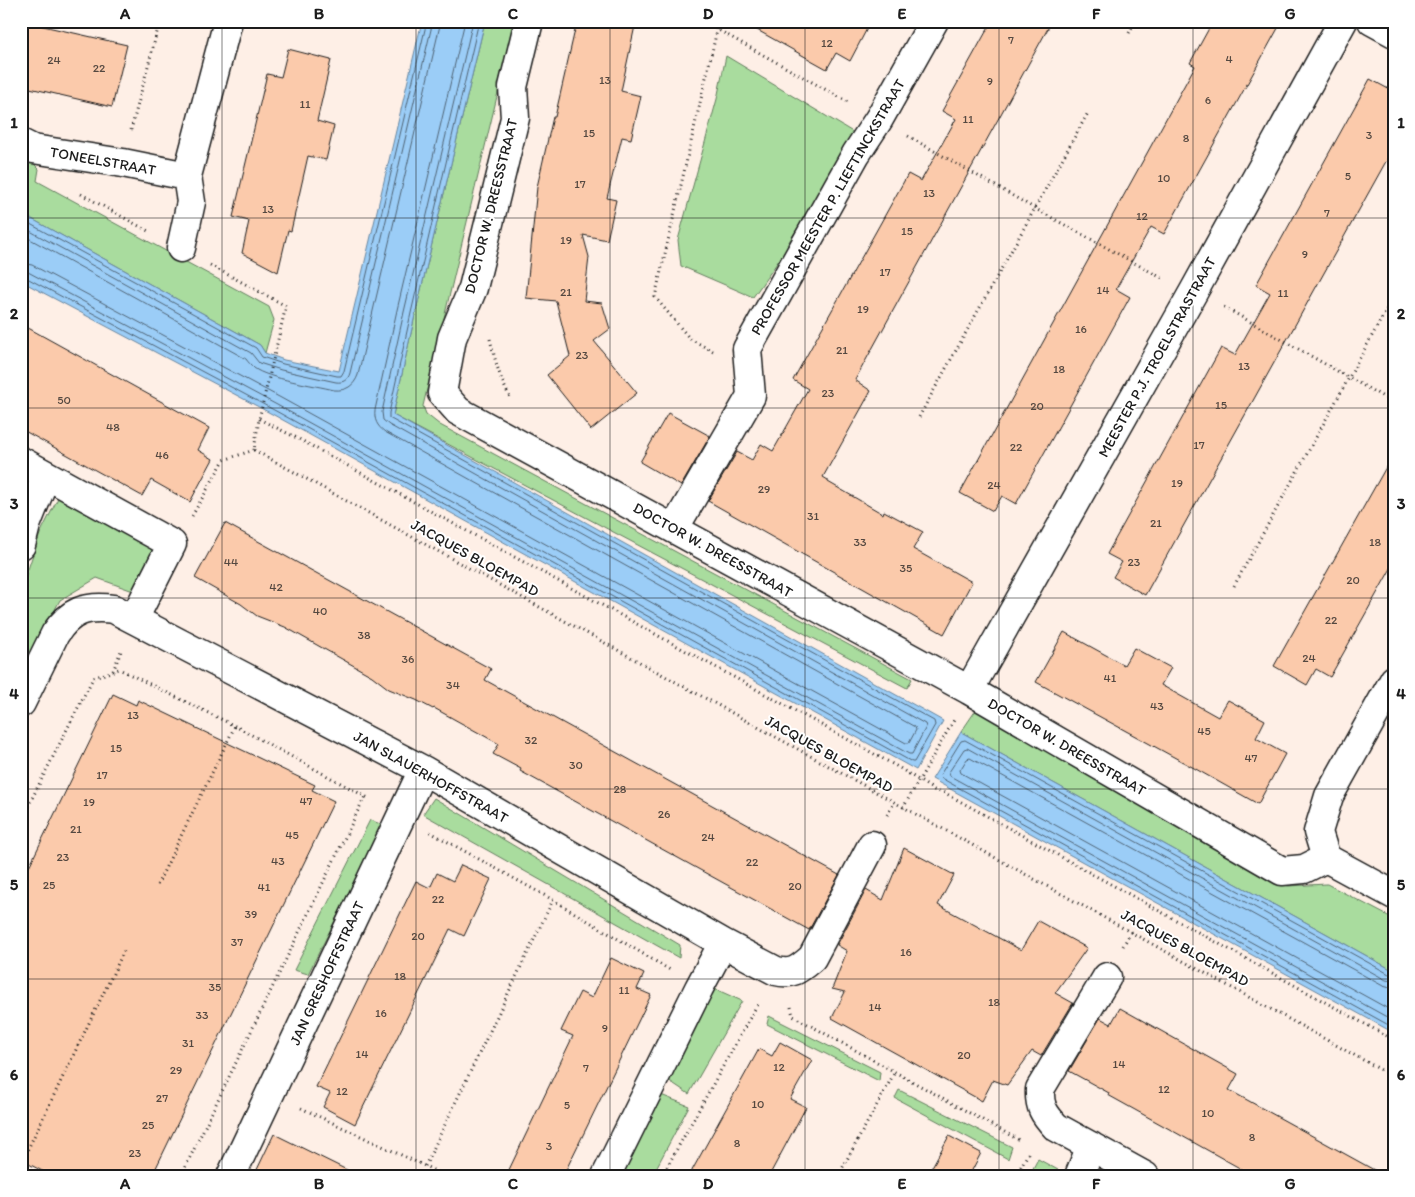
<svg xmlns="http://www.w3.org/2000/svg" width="1415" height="1197" font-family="Itim,sans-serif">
	<rect width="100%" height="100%" fill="#feefe6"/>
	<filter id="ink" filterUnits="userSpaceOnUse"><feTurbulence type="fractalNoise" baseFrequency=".02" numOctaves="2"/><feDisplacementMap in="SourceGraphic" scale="10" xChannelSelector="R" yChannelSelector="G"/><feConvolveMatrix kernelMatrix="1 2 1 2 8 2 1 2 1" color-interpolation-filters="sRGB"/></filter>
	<g filter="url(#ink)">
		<path fill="#a9dc9e" stroke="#627c5d" d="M485,21H515L423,406L426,414L440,425L912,679L907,688L393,415L415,315Z
			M726,56L856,134L787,245L789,246L753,297L681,266L678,240L717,99Z
			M21,154L29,159L39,169L37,181L269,307L274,320L265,353L260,345L21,213Z
			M59,496L159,550L136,592L97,578L60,600L21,674V598L26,575L40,534Z
			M976,710L1288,886L1327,884L1394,919V971L961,732Z
			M434,798L680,945L679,958L423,814Z
			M370,820L383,825L308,974L294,970Z
			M713,988L742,1001L689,1094L668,1080Z
			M769,1016L880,1072L879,1081L767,1024Z
			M899,1090L1012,1147L1008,1159L895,1098Z
			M661,1095L689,1106L652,1176H622Z
			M1038,1159L1058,1170L1054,1176H1029Z"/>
		<path fill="#9bcdf7" stroke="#68869f" d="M422,21H485L415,315L393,415L943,721L916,770L272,414L21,281V213L260,345L265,353L284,360L339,371Z
			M961,732L1394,971V1033L932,779Z"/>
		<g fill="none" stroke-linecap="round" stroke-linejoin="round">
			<path stroke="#4f6374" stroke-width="1" d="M21,219L256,348L262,357L283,364L337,376H341L344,371L427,21
				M21,226L251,353L259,363L281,370L336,382C343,383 348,380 350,373L433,21
				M21,234L246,359C248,362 251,365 254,368C268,379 315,385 334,390C346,391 354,386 358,375L441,21
				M21,263L32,265L281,398L906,743H909L916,730L915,727L385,432C377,426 374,420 375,410L397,310L465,21
				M21,270L28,272L277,405L909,754H912L926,727L925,724L389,425L383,420L382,412L404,312L473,21
				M21,277H25L274,410L912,762H914L935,725L934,721L389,418V413L411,313L479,21
				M1394,975L1389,974L965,740L961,741L940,775L941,778L1394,1028
				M1394,981L1386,980L967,748L964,749L949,772L950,776L1394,1021
				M1394,989L1383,986L970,758L967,759L960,770L961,773L1394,1012"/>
		</g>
		<path fill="#fbcaab" stroke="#1c1c1c" d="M21,21L127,45L112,107L21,86Z
			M577,21H636L621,91L641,96L631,139L622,137L607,198L616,200L607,240L583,235L589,257L584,301L602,303L610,329L594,341L637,393L591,430L547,375L570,356L556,301L526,298L537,187L553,117H555Z
			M741,21H871L850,61L836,53L827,69Z
			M992,21H1052L855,380L871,391L823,477L828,480V482L883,514L884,511L923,532L913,549L972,582L944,634L708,501L737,452L752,460L761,444L773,451L808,389L793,380L908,174L921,181L956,119L942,111Z
			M1213,21H1282L1164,234L1151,227L1116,289L1130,297L1016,504L1002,496L993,511L960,493L1195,66L1190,63Z
			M288,49L331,60L317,121L334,126L326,160L308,156L291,231L288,230L278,272L242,253L249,221L233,217L267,74L281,77Z
			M1370,79L1394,92V147L1145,595L1113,577L1122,562L1107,554L1221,348L1235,355L1270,293L1256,285Z
			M21,324L209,428L198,450L213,459L190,502L151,480L142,496L21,429Z
			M668,413L710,436L681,486L640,462Z
			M1394,453V563L1330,677L1316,669L1307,685L1274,666Z
			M225,523L491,669L485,680L839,875L809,930L520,771L521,769L493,754L499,744L434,708L433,709L416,700L389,689L372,676L285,627L257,616L241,604L195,578Z
			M1064,632L1124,665L1134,648L1171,668L1161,685L1218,717L1228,700L1265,720L1256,738L1285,754L1258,804L1194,768L1036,682Z
			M113,694L136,705L138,700L315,785L312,790L334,801L152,1176H52L21,1160V883Z
			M904,848L954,875L938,905L1021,950L1038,921L1087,948L1055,993L1073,1003L1041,1056L1032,1051L1007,1085L993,1080L982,1101L832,1018L845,992L832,989L847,951L837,945L866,890L883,900Z
			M461,865L491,879L464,936L450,929L355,1124L323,1107L330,1093L316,1087L416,881L430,888L437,873L453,881Z
			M611,958L644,974L637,989L651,995L601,1098L563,1176H506L573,1036L561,1031L580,992L592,998Z
			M1120,1008L1238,1074L1229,1090L1385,1176H1254L1108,1095L1109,1093L1069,1071L1100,1018L1111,1024Z
			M780,1042L812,1060L790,1099L806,1107L769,1176H689L759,1049L772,1056Z
			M274,1134L359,1176H254Z
			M949,1136L981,1153L969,1176H927Z"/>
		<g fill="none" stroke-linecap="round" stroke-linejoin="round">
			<defs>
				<path id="minor" d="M529,21L513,87L515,118L473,288L452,338L442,393L458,411L969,690L1282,871L1304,869L1326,858
					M1372,21L1394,33
					M21,143L33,149L123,163L187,176L228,21
					M181,248L191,202L187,176
					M21,461L172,544L134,619
					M674,529L751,396L747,349L856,154L879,119L934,21
					M21,545L26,525L46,475
					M1394,680L1329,796L1318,832L1326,858L1394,895
					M969,690L1194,291L1343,21
					M21,703L55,634C70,611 86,605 114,609L423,770L723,943L776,971C793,975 799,969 812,958L872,845
					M1107,977L1040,1089C1039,1107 1044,1114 1056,1127L1145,1176
					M231,1176L423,770
					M606,1176L699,988L723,943
					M1079,1176L1091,1146"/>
			</defs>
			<use href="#minor" stroke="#1c1c1c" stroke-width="31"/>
			<path stroke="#1c1c1c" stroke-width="3" stroke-dasharray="1 4" stroke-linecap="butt" d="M702,21L848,102
				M1129,33L1135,21
				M131,130L160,21
				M908,136L1034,208L1162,278
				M81,194L150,232
				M210,265L286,306L259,419L254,450
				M1224,307L1394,403
				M490,339C495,360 500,380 511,399
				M713,351L690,339L655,297L717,30L722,21
				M919,417L1089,111
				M259,419L297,438L898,767L934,790L945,793L1394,1040
				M254,450L1394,1077
				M192,516L224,460L254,450
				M1234,586L1394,296
				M113,671L121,651
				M903,808L954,720
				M887,815L894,803
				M21,820L93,678L119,669L235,726L370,799
				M430,832L553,900L670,970
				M157,885L235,726
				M1123,946L1131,932
				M791,1007L793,1016L1019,1140
				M301,1108L446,1176
				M21,1163L124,951
				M425,1166L553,900
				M21,1174L24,1176
				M181,1176L365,796
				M662,1176L756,1007L760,1002
				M838,1176L895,1072
				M1016,1176L1030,1150"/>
			<use href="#minor" stroke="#fff" stroke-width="28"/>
		</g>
	</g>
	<path fill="none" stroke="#1c1c1c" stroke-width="1" stroke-opacity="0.55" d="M222,21V1176M416,21V1176M610,21V1176M805,21V1176M999,21V1176M1193,21V1176M21,218H1394M21,408H1394M21,598H1394M21,789H1394M21,979H1394"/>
	<g text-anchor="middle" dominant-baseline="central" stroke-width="4" stroke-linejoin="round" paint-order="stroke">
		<g font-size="12" fill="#544840">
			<text x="1011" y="40">7</text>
			<text x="827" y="43">12</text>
			<text x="1229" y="59">4</text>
			<text x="54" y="60">24</text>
			<text x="99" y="68">22</text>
			<text x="605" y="80">13</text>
			<text x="990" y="81">9</text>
			<text x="1208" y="100">6</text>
			<text x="305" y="104">11</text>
			<text x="968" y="119">11</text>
			<text x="589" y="133">15</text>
			<text x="1369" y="135">3</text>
			<text x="1186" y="138">8</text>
			<text x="1348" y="176">5</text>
			<text x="1164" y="178">10</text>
			<text x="580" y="184">17</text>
			<text x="929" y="193">13</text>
			<text x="268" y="209">13</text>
			<text x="1327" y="213">7</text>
			<text x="1142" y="216">12</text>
			<text x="907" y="231">15</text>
			<text x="566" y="240">19</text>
			<text x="1305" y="254">9</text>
			<text x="885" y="272">17</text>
			<text x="1103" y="290">14</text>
			<text x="566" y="292">21</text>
			<text x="1283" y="293">11</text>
			<text x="863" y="309">19</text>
			<text x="1081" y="329">16</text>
			<text x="842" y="350">21</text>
			<text x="582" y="355">23</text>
			<text x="1244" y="366">13</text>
			<text x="1059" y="369">18</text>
			<text x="828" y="393">23</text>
			<text x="64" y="400">50</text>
			<text x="1221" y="405">15</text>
			<text x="1037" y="406">20</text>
			<text x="113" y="427">48</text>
			<text x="1199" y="445">17</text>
			<text x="1016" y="447">22</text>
			<text x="162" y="455">46</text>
			<text x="1177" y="483">19</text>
			<text x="994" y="485">24</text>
			<text x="764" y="489">29</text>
			<text x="813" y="516">31</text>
			<text x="1156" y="523">21</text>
			<text x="860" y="542">33</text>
			<text x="1375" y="542">18</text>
			<text x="231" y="562">44</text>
			<text x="1134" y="562">23</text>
			<text x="906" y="568">35</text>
			<text x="1353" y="580">20</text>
			<text x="276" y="587">42</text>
			<text x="320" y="611">40</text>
			<text x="1331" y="620">22</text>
			<text x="364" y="635">38</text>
			<text x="1309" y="658">24</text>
			<text x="408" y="659">36</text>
			<text x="1110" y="678">41</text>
			<text x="453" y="685">34</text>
			<text x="1157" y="706">43</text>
			<text x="133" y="715">13</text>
			<text x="1204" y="731">45</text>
			<text x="531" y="740">32</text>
			<text x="116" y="748">15</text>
			<text x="1251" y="758">47</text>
			<text x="576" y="765">30</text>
			<text x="102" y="775">17</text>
			<text x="620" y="789">28</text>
			<text x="306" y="801">47</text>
			<text x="89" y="802">19</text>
			<text x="664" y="814">26</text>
			<text x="76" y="829">21</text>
			<text x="292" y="835">45</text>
			<text x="708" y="837">24</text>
			<text x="63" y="857">23</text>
			<text x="278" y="861">43</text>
			<text x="752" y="862">22</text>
			<text x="49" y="885">25</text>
			<text x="795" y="886">20</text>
			<text x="264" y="887">41</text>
			<text x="438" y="899">22</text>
			<text x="251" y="914">39</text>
			<text x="418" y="936">20</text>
			<text x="237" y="942">37</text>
			<text x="906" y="952">16</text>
			<text x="400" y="976">18</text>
			<text x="215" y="987">35</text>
			<text x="624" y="990">11</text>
			<text x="994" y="1002">18</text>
			<text x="875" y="1007">14</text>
			<text x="381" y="1013">16</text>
			<text x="202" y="1015">33</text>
			<text x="605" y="1028">9</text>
			<text x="188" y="1043">31</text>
			<text x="362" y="1054">14</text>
			<text x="964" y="1055">20</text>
			<text x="1119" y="1064">14</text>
			<text x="779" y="1067">12</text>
			<text x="586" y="1068">7</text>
			<text x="176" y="1070">29</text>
			<text x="1164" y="1089">12</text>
			<text x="342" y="1091">12</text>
			<text x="162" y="1098">27</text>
			<text x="758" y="1104">10</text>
			<text x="567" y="1105">5</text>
			<text x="1208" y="1113">10</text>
			<text x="148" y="1125">25</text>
			<text x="1252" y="1137">8</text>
			<text x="737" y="1143">8</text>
			<text x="549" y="1146">3</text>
			<text x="135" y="1153">23</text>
		</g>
		<g font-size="15" fill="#1c1c1c" stroke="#fff">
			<text transform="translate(103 161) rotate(10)">TONEELSTRAAT</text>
			<text transform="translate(491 206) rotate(-76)">DOCTOR W. DREESSTRAAT</text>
			<text transform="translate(828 207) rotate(-60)">PROFESSOR MEESTER P. LIEFTINCKSTRAAT</text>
			<text transform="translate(1157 357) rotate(-61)">MEESTER P.J. TROELSTRASTRAAT</text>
			<text transform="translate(713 550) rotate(29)">DOCTOR W. DREESSTRAAT</text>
			<text transform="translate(475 558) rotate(29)">JACQUES BLOEMPAD</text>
			<text transform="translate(1067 747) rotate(30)">DOCTOR W. DREESSTRAAT</text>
			<text transform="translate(829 754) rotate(29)">JACQUES BLOEMPAD</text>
			<text transform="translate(431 777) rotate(29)">JAN SLAUERHOFFSTRAAT</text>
			<text transform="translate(1185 948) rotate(29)">JACQUES BLOEMPAD</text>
			<text transform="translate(327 973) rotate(-65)">JAN GRESHOFFSTRAAT</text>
		</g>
	</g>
	<rect width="1415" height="1197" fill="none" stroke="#fff" stroke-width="55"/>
	<rect x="28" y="28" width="1360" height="1142" fill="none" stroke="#1c1c1c" stroke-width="2"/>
	<g font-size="16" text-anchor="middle" font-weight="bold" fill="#1c1c1c">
		<text x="125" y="19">A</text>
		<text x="319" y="19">B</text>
		<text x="513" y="19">C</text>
		<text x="708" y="19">D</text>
		<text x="902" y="19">E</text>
		<text x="1096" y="19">F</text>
		<text x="1290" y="19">G</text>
		<text x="14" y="128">1</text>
		<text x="1401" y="128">1</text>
		<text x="14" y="319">2</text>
		<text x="1401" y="319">2</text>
		<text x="14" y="509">3</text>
		<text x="1401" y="509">3</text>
		<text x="14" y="699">4</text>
		<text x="1401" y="699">4</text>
		<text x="14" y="890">5</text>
		<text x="1401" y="890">5</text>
		<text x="14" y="1080">6</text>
		<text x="1401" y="1080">6</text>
		<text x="125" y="1189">A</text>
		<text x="319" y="1189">B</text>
		<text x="513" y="1189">C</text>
		<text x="708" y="1189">D</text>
		<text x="902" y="1189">E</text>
		<text x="1096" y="1189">F</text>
		<text x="1290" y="1189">G</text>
	</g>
</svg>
